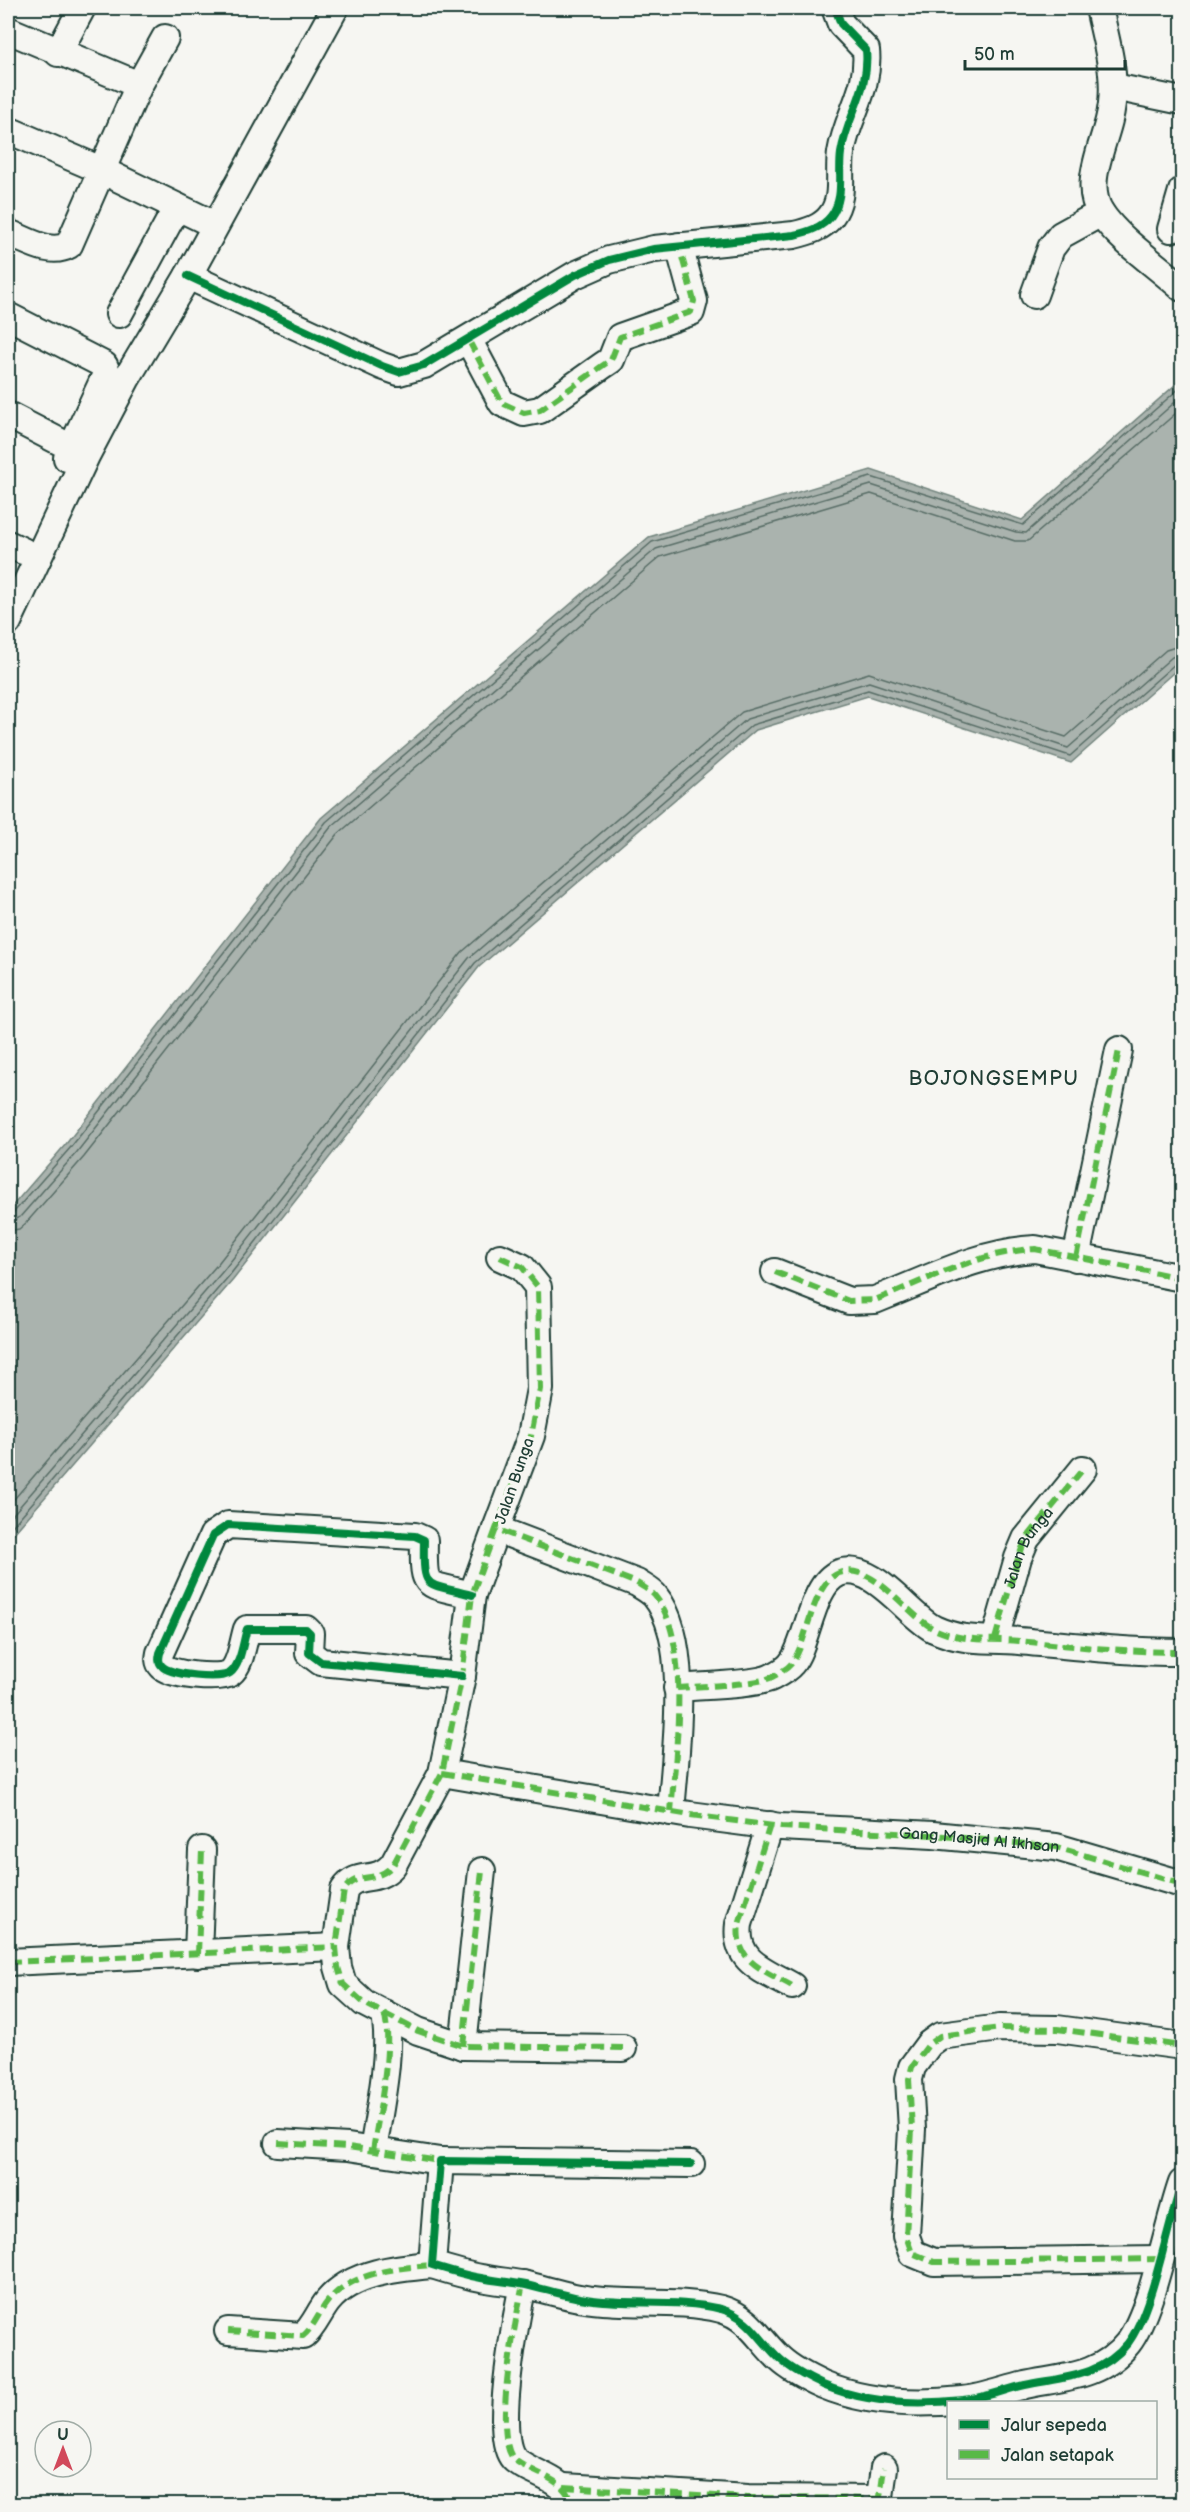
<svg xmlns="http://www.w3.org/2000/svg" width="1190" height="2512" font-family="'Balsamiq Sans',sans-serif">
	<rect width="100%" height="100%" fill="#f6f6f2"/>
	<filter id="ink" filterUnits="userSpaceOnUse"><feTurbulence type="fractalNoise" baseFrequency=".0167" numOctaves="2"/><feDisplacementMap in="SourceGraphic" scale="12" xChannelSelector="R" yChannelSelector="G"/><feConvolveMatrix kernelMatrix="1 2 1 2 8 2 1 2 1" color-interpolation-filters="sRGB"/></filter>
	<g filter="url(#ink)">
		<path fill="#aab3ae" stroke="#72847d" stroke-width="1.5" d="M1182,379V665L1071,763L868,696L756,730L479,967L233,1280L8,1540V1211L66,1144L321,818L649,537L871,470L1022,520Z"/>
		<g fill="none" stroke-linecap="round" stroke-linejoin="round">
			<path stroke="#576c65" stroke-width="1.5" d="M8,1214L14,1212L71,1147L326,822L652,542L871,477L1023,525L1182,386
				M8,1222L20,1217L77,1152L331,827L656,549L871,485L1016,532L1026,533L1182,396
				M8,1231L19,1229L26,1223L84,1157L338,834L660,557L871,494L1015,541H1028L1182,408
				M8,1506L216,1266L462,952L742,712L869,673L1066,737L1166,650L1182,645
				M8,1520L223,1271L469,958L747,719L869,682L1068,748L1172,657L1182,654
				M8,1531L229,1276L475,963L752,725L868,690L1070,756L1176,663L1182,661"/>
			<defs>
				<g id="minor">
					<path d="M1099,8C1107,46 1119,81 1109,120C1102,149 1083,186 1101,213C1119,240 1158,266 1182,288"/>
					<path d="M8,30L139,85"/>
					<path d="M58,53L82,8"/>
					<path d="M1114,87L1182,101"/>
					<path d="M8,130L101,170L215,225"/>
					<path d="M1171,229L1182,191"/>
					<path d="M8,233C27,240 50,256 69,245L139,85L165,38"/>
					<path d="M188,276L382,366L399,372L424,365L575,275L609,260L654,249L794,235C807,232 822,228 831,216C845,198 838,174 841,153C847,115 870,90 866,50L841,24L835,8"/>
					<path d="M1034,295L1051,248L1061,235L1101,213"/>
					<path d="M119,314L177,207"/>
					<path d="M8,316L104,365L107,372L67,458"/>
					<path d="M469,341L502,403L524,413L540,410L602,366L611,360L620,337L691,312L694,301L679,246"/>
					<path d="M8,415L72,448"/>
					<path d="M8,544L23,551"/>
					<path d="M8,622L86,456L127,378L188,276L335,8"/>
					<path d="M500,1257L522,1267L538,1287L540,1389L531,1436L496,1529L637,1583C643,1587 651,1591 655,1596C692,1641 675,1756 671,1812"/>
					<path d="M1076,1258L1119,1050"/>
					<path d="M775,1272L849,1301L875,1300C927,1280 979,1252 1035,1249L1182,1278"/>
					<path d="M496,1529L472,1595L462,1676L442,1773L393,1865C375,1885 357,1870 344,1890L336,1947L338,1967L343,1984L364,2003L418,2031L463,2046L623,2048"/>
					<path d="M995,1639L1018,1558L1026,1539L1083,1469"/>
					<path d="M462,1676L321,1662L309,1653L310,1633L306,1629H247C243,1641 241,1665 230,1673C221,1680 169,1675 162,1666C158,1662 159,1658 160,1653L213,1535L228,1525L415,1536L424,1540C423,1592 424,1582 472,1595"/>
					<path d="M677,1688C698,1686 757,1685 772,1677C778,1674 787,1669 791,1664C808,1644 811,1584 839,1573C873,1561 908,1616 934,1629C965,1643 987,1638 1019,1641C1073,1646 1128,1652 1182,1652"/>
					<path id="s1" d="M442,1773L690,1815L781,1827L933,1835L1056,1847L1182,1884"/>
					<path d="M770,1825L739,1924C734,1962 764,1970 792,1986"/>
					<path d="M198,1954L202,1850"/>
					<path d="M8,1962L336,1947"/>
					<path d="M463,2046L482,1871"/>
					<path d="M278,2143L348,2147L440,2161"/>
					<path d="M373,2151C378,2116 394,2045 384,2013"/>
					<path d="M691,2164L440,2161L432,2265C448,2270 464,2275 481,2278C496,2281 511,2282 526,2285C548,2290 571,2298 593,2300C636,2305 680,2299 721,2309C750,2317 760,2341 780,2359C792,2370 808,2378 823,2385C866,2403 917,2405 963,2400C984,2398 1004,2390 1025,2385C1064,2377 1101,2377 1128,2343C1153,2310 1167,2225 1182,2183"/>
					<path d="M1159,2259L934,2262L912,2253L906,2236L912,2129L909,2079L912,2067L929,2044L940,2036L1000,2028L1057,2029L1182,2046"/>
					<path d="M523,2284C517,2315 491,2441 515,2460C535,2476 563,2477 572,2504"/>
					<path d="M228,2331L303,2336C314,2327 319,2312 328,2301C352,2272 397,2268 432,2265"/>
					<path d="M564,2487L748,2498L880,2499"/>
					<path d="M879,2504L884,2468"/>
				</g>
			</defs>
			<use href="#minor" stroke="#1f3d34" stroke-width="30"/>
			<use href="#minor" stroke="#f6f6f2" stroke-width="26"/>
			<g stroke="#58b947" stroke-width="6" stroke-dasharray="12 6" stroke-linecap="butt">
				<path d="M469,341L502,403L524,413L540,410L602,366L611,360L620,337L691,312L694,301L679,246"/>
				<path d="M500,1257L522,1267L538,1287L540,1389L531,1436L496,1529L637,1583C643,1587 651,1591 655,1596C692,1641 675,1756 671,1812"/>
				<path d="M1076,1258L1119,1050"/>
				<path d="M775,1272L849,1301L875,1300C927,1280 979,1252 1035,1249L1182,1278"/>
				<path d="M496,1529L472,1595L462,1676L442,1773L393,1865C375,1885 357,1870 344,1890L336,1947L338,1967L343,1984L364,2003L418,2031L463,2046L623,2048"/>
				<path id="s2" d="M995,1639L1018,1558L1026,1539L1083,1469"/>
				<path d="M677,1688C698,1686 757,1685 772,1677C778,1674 787,1669 791,1664C808,1644 811,1584 839,1573C873,1561 908,1616 934,1629C965,1643 987,1638 1019,1641C1073,1646 1128,1652 1182,1652"/>
				<path d="M442,1773L690,1815L781,1827L933,1835L1056,1847L1182,1884"/>
				<path d="M770,1825L739,1924C734,1962 764,1970 792,1986"/>
				<path d="M198,1954L202,1850"/>
				<path d="M8,1962L336,1947"/>
				<path d="M463,2046L482,1871"/>
				<path d="M278,2143L348,2147L440,2161"/>
				<path d="M373,2151C378,2116 394,2045 384,2013"/>
				<path d="M1159,2259L934,2262L912,2253L906,2236L912,2129L909,2079L912,2067L929,2044L940,2036L1000,2028L1057,2029L1182,2046"/>
				<path d="M523,2284C517,2314 490,2442 516,2461C536,2475 565,2478 572,2504"/>
				<path d="M228,2331L303,2336C314,2327 319,2312 328,2301C352,2272 397,2268 432,2265"/>
				<path d="M564,2487L748,2498L880,2499"/>
				<path d="M879,2504L884,2468"/>
			</g>
			<defs>
				<path id="cycleway" d="M188,276L382,366L399,372L424,365L575,275L609,260L654,249L794,235C807,232 822,228 831,216C845,198 838,174 841,153C847,115 870,90 866,50L841,24L835,8
					M462,1676L321,1662L309,1653L310,1633L306,1629H247C243,1641 241,1665 230,1673C221,1680 169,1675 162,1666C158,1662 159,1658 160,1653L213,1535L228,1525L415,1536L424,1540C423,1592 424,1582 472,1595
					M691,2164L440,2161L432,2265C448,2270 464,2275 481,2278C496,2281 511,2282 526,2285C548,2290 571,2298 593,2300C636,2305 680,2299 721,2309C750,2317 760,2341 780,2359C792,2370 808,2378 823,2385C866,2403 917,2405 963,2400C984,2398 1004,2390 1025,2385C1064,2377 1101,2377 1128,2343C1153,2310 1167,2225 1182,2183"/>
			</defs>
			<use href="#cycleway" stroke="#f6f6f2" stroke-width="11"/>
			<use href="#cycleway" stroke="#00873e" stroke-width="8"/>
		</g>
	</g>
	<g text-anchor="middle" dominant-baseline="central" stroke-width="6" stroke-linejoin="round" paint-order="stroke">
		<g font-size="16" fill="#1f3d34" stroke="#f6f6f2">
			<text transform="translate(515 1481) rotate(-71)">Jalan Bunga</text>
			<text stroke="none"><textPath href="#s2" startOffset="98">Jalan Bunga</textPath></text>
			<text stroke="none"><textPath href="#s1" startOffset="542">Gang Masjid Al Ikhsan</textPath></text>
		</g>
		<g font-size="20" letter-spacing="1.5" fill="#1f3d34" stroke="#f6f6f2">
			<text x="994" y="1079">BOJONGSEMPU</text>
		</g>
	</g>
	<rect width="1190" height="2512" fill="none" stroke="#f6f6f2" stroke-width="30"/>
	<rect x="15" y="15" width="1160" height="2482" fill="none" stroke="#1f3d34" stroke-width="2" filter="url(#ink)"/>
	<rect x="947" y="2401" width="210" height="78" fill="#f6f6f2" stroke="#a0aca6" stroke-width="1.5"/>
	<rect x="959" y="2420" width="30" height="9" fill="#00873e" stroke="#a0aca6" stroke-width="1.5"/>
	<text x="1001" y="2431" font-size="18" fill="#1f3d34">Jalur sepeda</text>
	<rect x="959" y="2450" width="30" height="9" fill="#58b947" stroke="#a0aca6" stroke-width="1.5"/>
	<text x="1001" y="2461" font-size="18" fill="#1f3d34">Jalan setapak</text>
	<g transform="translate(63 2449)"><circle r="28" fill="#f6f6f2" stroke="#a0aca6" stroke-width="1.5"/>
	<path d="M0-4.5L10 22L0 15L-10 22Z" fill="#d1495b"/>
	<text y="-9" font-size="16" font-weight="bold" text-anchor="middle" fill="#1f3d34">U</text>
	</g>
	<path d="M965 60v9h160v-9" fill="none" stroke="#1f3d34" stroke-width="3"/>
	<text x="974" y="60" font-size="18" fill="#1f3d34" stroke="#f6f6f2" stroke-width="4.5" paint-order="stroke">50 m</text>
</svg>
